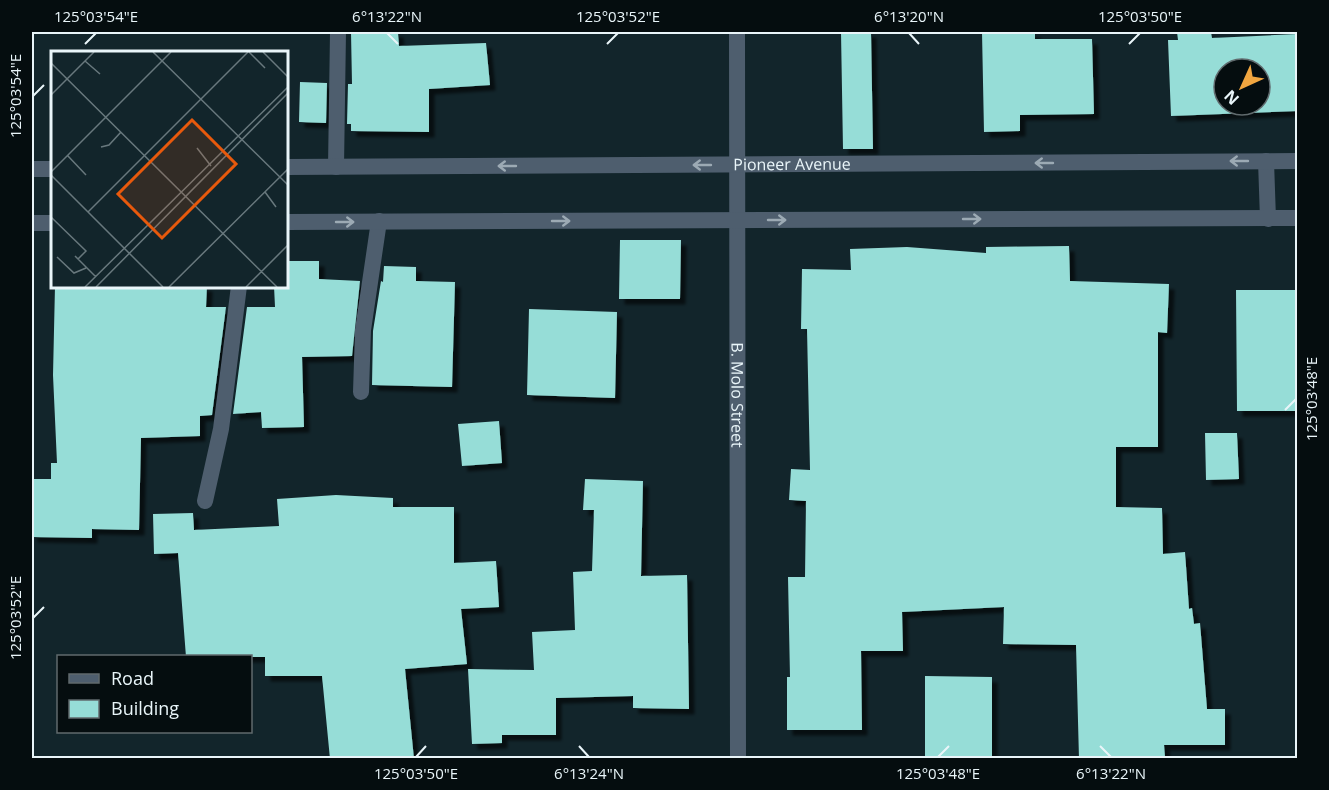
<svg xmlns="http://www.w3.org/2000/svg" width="1329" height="790" font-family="'Open Sans',sans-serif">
	<defs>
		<filter id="shadow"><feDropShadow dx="5.5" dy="5.5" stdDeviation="1.5" flood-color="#0009"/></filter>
	</defs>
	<rect width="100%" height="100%" fill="#12252b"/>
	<path fill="#96ddd7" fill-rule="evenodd" filter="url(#shadow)" d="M351,32H398L399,46L486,43L490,85L429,89V132L351,131V124H347L348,84H352Z
		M841,32H871L873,149H843Z
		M982,32H1035V39H1092L1094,114L1020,115V131L984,132Z
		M1177,32H1211L1212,38L1298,34V111L1171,116L1168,40H1178ZM1224,69H1260V105H1224Z
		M300,82L327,83L326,123L299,122Z
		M620,240H681L680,299H619Z
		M1069,246L1070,281L1169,284L1167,333L1158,332V447H1116V507L1162,508L1163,554L1185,552L1189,609L1192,608L1194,624L1200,623L1207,709H1225V745H1164L1165,757L1079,759L1076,645L1003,644L1004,607L902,612L903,651H861L862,730H787V677H790L788,577H805L806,501L789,500L791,469L810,470L807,329H801L802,269L851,270L850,249L907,247L986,253V247Z
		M286,261H319V279L360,281L352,356L302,357L304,427L262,428L261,412L233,414L247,307H275L274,286H286Z
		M384,266L416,267V281L455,282L452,387L372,385L373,331L381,281L383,282Z
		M55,286H207L206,307H226L212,415L200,416V436L141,438L139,530L92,529V538L32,537V479H51V463H57L53,375Z
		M1236,290H1298V411H1237Z
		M529,309L617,312L615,398L527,395Z
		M499,421L502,463L462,466L458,424Z
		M1205,433H1237L1239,479L1206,480Z
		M585,479L643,481L641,576L687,575L689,709L633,708V696L556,698V735H502V743L472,744L468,669L534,670L532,632L575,630L573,572L592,571L594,510H583Z
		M336,495L393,498V507H454V563L496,561L499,607L461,609L467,664L405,669L414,759H330L322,676H265V657H186L178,553L154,554L153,514L193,513L194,530L279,526L277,499Z
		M925,676L992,677V759H925Z"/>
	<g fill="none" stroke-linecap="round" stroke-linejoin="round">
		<path stroke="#4e5e6e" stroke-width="16" d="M336,167L338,32
			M361,392L363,330L379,221"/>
		<g stroke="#4e5e6e" stroke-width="16">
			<path id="s1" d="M737,32L738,758"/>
			<path d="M205,501L221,429L239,286"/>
		</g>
		<g stroke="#4e5e6e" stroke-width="16">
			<path d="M1266,161L1268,219"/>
			<path id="s2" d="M286,167L1298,161"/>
			<path d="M32,169H52"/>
			<path d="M286,222L1298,218"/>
			<path d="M32,223H52"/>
		</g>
	</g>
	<defs><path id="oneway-shaft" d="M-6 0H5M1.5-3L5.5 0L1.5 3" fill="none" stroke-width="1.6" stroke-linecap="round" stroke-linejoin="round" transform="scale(1.5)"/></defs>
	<g stroke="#9caab4">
		<use href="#oneway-shaft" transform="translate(1239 161) rotate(180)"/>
		<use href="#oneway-shaft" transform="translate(1044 163) rotate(180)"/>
		<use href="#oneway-shaft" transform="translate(702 165) rotate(180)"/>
		<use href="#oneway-shaft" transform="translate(507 166) rotate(180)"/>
		<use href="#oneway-shaft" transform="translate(972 219)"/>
		<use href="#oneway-shaft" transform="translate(777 220)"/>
		<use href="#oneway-shaft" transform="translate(561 221)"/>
		<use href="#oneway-shaft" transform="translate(345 222)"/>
	</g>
	<path fill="none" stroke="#e9f5f9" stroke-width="2" d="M387,33L398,44M909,33L919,44M85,44L96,33M607,44L618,33M1129,44L1140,33M33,96L44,85M1285,410L1296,399M33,618L44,607M579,746L589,757M1100,746L1111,757M416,757L426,746M938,757L949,746"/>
	<g text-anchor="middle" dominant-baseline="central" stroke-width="6" stroke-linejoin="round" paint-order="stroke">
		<g font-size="16" fill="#e9f5f9" stroke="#050d0f">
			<text stroke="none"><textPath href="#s2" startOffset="506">Pioneer Avenue</textPath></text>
			<text stroke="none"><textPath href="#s1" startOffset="363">B. Molo Street</textPath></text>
		</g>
	</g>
	<g transform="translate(51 51)">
		<rect width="237" height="237" fill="#12252b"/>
		<path fill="none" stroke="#68787d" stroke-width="1.5" d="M102,1L237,134M198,1L214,17M212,1L237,26M34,10L49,23M0,12L226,236M0,44L43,1M50,96L58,94L70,81M146,97L160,115M17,105L35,124M0,121L120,1M0,124L112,236M214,141L225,156M37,161L197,1M0,166L35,200L27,208M24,205L45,226M6,206L23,222L35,217M34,236L237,36M45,236L237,42M118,236L237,118M195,236L237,194"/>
		<path fill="#e8590c" fill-opacity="0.15" stroke="#e8590c" stroke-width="3" d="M141,69L185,113L111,187L67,143Z"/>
		<rect width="237" height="237" fill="none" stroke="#e9f5f9" stroke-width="3"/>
	</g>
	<rect width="1329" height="790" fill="none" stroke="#050d0f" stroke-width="66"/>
	<rect x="57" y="655" width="195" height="78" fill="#050d0f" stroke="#606a6d" stroke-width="1.5"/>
	<rect x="69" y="674" width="30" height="9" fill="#4e5e6e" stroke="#606a6d" stroke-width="1.5"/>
	<text x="111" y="685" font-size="18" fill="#e9f5f9">Road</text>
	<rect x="69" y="700" width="30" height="18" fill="#96ddd7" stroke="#606a6d" stroke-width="1.5"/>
	<text x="111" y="715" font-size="18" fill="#e9f5f9">Building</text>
	<g transform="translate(1242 87) rotate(225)"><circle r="28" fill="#050d0f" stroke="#606a6d" stroke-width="1.5"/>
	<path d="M0-4.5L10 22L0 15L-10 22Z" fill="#f1a640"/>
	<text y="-9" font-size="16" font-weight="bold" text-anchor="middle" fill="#e9f5f9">N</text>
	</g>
	<rect x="33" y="33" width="1263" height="724" fill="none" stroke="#e9f5f9" stroke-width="2"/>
	<g font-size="15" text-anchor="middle" fill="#e9f5f9">
		<text x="96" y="22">125°03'54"E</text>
		<text x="387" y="22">6°13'22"N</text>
		<text x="618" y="22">125°03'52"E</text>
		<text x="909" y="22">6°13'20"N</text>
		<text x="1140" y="22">125°03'50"E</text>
		<text transform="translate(16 96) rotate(-90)" y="5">125°03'54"E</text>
		<text transform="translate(1312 399) rotate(-90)" y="5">125°03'48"E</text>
		<text transform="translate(16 618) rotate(-90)" y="5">125°03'52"E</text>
		<text x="416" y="779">125°03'50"E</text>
		<text x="589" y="779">6°13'24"N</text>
		<text x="938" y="779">125°03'48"E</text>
		<text x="1111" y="779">6°13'22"N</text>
	</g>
</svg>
